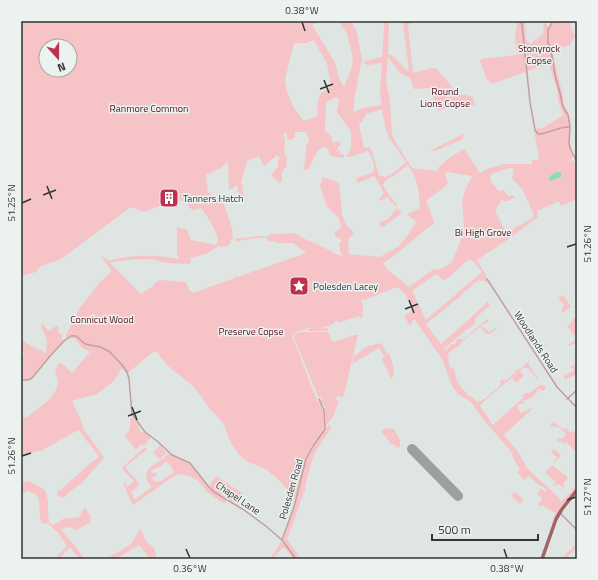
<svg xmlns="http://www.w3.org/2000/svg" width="598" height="580" font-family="'Titillium Web',sans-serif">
	<rect width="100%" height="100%" fill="#dfe5e2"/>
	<path fill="#f6c4c7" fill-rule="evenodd" d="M21,21H319L312,25L336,64L338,76L344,87L351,70L353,58L347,34L339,21H351L357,32L362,59L355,95L353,113C360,107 373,107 382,105L380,95L382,63L368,65L363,63L368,60L382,57L384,25L383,21H389L388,54C397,56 400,67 409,71L403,24L400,21H419L418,23H411L408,25L413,73L432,68H436L459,95H467L473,97L475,105L454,106L438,111L430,88L414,89L410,78L401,74L388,57L386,80L390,102L392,134L394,139L406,159L412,168L436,171L438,170V168L449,158L464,149L480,173L489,168L504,164H532V160H539C538,149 535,139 534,129L543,128L563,115L558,100V94L550,67L547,64L492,84L487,79L480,61L481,59L517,55L515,36L517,25L515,21H525L526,39L530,44L543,34L544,22L550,28L554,21H570L572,30L575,35L570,45L552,50L563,96V103L569,114L571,124L569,125V145L573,156L572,159L568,161L574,160V161L567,163L574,162V163L576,161L577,163V199L563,205L561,206L559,202H557L537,211L538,217L507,240L477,260L487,277L486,278L488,282H486L484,280L481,281L479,280L473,284V285L466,291H464L463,293V294L426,324L441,344L486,304L485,303L488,302L490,306L482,312L475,319V324L469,329H467L444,349L445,351L452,344H454L456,342V340L460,338L463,340L486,320H488V322L481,325L489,332L497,327L495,330L490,334L485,333L481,327H480L462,342L459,346L449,352L448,355L449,366L455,370C454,380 462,389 469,396H470L478,402L486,398L500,386L501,383L500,380L502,379L505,381L515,373V371L523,367L530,360V361L528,364L539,380L538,381L534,375L528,368H523L482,403L480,406L493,425L523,398V396L525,393H530L540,385H545L546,387L544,390L542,391L540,389H538C536,394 531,400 525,400L523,401L524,403L522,404H520L518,405V409L521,413L531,408L532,409L504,435L517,450L527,468L559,498V499L561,501H562L568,494L571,493V490L574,487H577V489L574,492L572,493L573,494L562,506L560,507V510L555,517L554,516L556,513L548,509L543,505L541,507L537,504L540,503L542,498L537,494L540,490V488L545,492L547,490L544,487L540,486L529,476L524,480L517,472L520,469L514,460L512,454L510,450L482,418L472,403L458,394L452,386L442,359L415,320H413L410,326L404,316L413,310C412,303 404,291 397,287L364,300L361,299L363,306V313L361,314L363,315L362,319L358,316L339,323L337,320L334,322V324L318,329L324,328L329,329L327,331H308V329H313L307,328L305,330C301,330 295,331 292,336L316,398L323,409L324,428L313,444L307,456L295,499L281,482L266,469L248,462L240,456L232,445L223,423L210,409L194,387L168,366L156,351L153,352L128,373H126L122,368L114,381L97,394L72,401L82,423L83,428L104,458L81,484L72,490L63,498L58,496L57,492L63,488L89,464L99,457C93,447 85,440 79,430H78L41,451H37L21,456V418L27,417L50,399L57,388L58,381L55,371L59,363L65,366L72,373L90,352L81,347L75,338H71L67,340L66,335L79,309L101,281L111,272V270L101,257L102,256L104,259L106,258L108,261C120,257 142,255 155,256C164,256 172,259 180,259V258L178,257L177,253V227L187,230L191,240L215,245L218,242C218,232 207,216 201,208L194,210L189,208L186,200L167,203L144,212L131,207L61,259L41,266L36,272L21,276ZM314,40L327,64L331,87L321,93L317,104L318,116L304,121L294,108L287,92L285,80L294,43H306ZM46,46H70V70H46ZM337,97L339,100L337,112L351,132V147L349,152V154L346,156L350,157L368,151C372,156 375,166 374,172L356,178L358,183L374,176C378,181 380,188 384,193L379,198L381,201L387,197L396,207L397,205L385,189L383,185L386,180L394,176L408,165C418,181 419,188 420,208L407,214L416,222L408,235L400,245L391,251L388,252L380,257L349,254L348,240L354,233L345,223L342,214L339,183L323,177L320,186L327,207L339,218L341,226L340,229L334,233L336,237L340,239L342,241L339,244L341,254L343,255V256C333,254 328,249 319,245C311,241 302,239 295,233C287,234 279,234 271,234V235L266,237L261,236L235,239L234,240L239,242L241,240L261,238H267L268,241L272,242L275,241L277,243H293L306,253L255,271H252V272L237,277L235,276L233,279L218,284V283L215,285L193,293L188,288L186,282L160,280L155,283L153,286L141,294L110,263L112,262L137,259L140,260L143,259H151L168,263L190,264L191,261V259L189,258C202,256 208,254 218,246L220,247L228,246L231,243L230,240L233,239L232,228L223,201L208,192L206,175L219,169L228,162L229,190L237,185L239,197L243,196V188L241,182L247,161L259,156L264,166L277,155L280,158L278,162V167L271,175L279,183L282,182V173L287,165L286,162L287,157L284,152L285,145L284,133H287V137L288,140L293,139L295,136L294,132H306L308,137L309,141L306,146L305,164L303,169L308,170L318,150L324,147L328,149L331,156L344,158V155L340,154V151L338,150L337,152L336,151L341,143L337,141L336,143L332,141V137L325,131L326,102ZM382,109L385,126L389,138L406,162L393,173L386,177L379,175L371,148L368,147L365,148H364L359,124L362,122L366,114ZM512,168L514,169L512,179C526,190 527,201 534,215L531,219L516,227L507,234L495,211L502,199L504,201H508L514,198V196L512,195L509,197L504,190H501L500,192L491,182L490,175L505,169ZM447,172L472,176L465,190L462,202L464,227L461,239L453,260L451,263L439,270L434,269L409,287L388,270L383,263L399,252L427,228L434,224V222L426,201L448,184L445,173ZM469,259L474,262L482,272L426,320L412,291L436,274L443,280L447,279Z
		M463,134V139L435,151H430Z
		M397,208L402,213L383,227H381L380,222L388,219Z
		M563,295L571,307L562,313L561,311L563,308V304L558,298Z
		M574,317L576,319H577V343L569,346L568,345L577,339L567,326L571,323Z
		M42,324L44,325L48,331L58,325L59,333L63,335L61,338L63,340V341L52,353L50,354L48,352L51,355L30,379L24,380L21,376V356H23L25,355L22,351L23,350L21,347V339L31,346L46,353L47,339L45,336L41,325Z
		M301,332H328L333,342L346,338L354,335H358L344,394L342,398L339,396L335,398L339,402L332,418L326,426L325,408V407L320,400L323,398L318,397L316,391L294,338L295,334Z
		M380,343L382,344L387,354L384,356L379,348L352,364L354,356L363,349L370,345L371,346Z
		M389,353L393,365L394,376L390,379V376L382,359Z
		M577,364V374L565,380L563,377L575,370L570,367Z
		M520,371L524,376L516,383L512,378Z
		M133,418L137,423V424L141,432H143L151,437L144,446L141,444L136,450L124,435L129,432V429L130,428V419Z
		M554,421L557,425L563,429L566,428L571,433L573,431L577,435V453L566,442L564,444L560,441L559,442L557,440V439L559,438L563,439L566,434C564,431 561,430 558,427L550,426Z
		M330,424L331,428L315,452L312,460L305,486L306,490L303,494V497L301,499L294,521L287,539L301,559H297L284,542V538L294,508L307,458L318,438Z
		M385,428L394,429L400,440V446L397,448L394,444L392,445L381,431Z
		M160,445L166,453L160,459L156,456V455L153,453Z
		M145,447L147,449L145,451L125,467L139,483L138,486L131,492L133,494L134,500L152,487L147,481L146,475L148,470L155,463H157L163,458L164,460L166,458L164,457L168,453L172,456L189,463L214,493L228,501L224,503L208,493L198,480L186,475L181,474L176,475L171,478L133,505L129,497L123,483L125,482L127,487L134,481L124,471L122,468L139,452ZM166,461L173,468L172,469L174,472L161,481L155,482L152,479L153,477L157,476V473H152L151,470L157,468V466L159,468Z
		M554,449L561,455L552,465L567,477V479L563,484L565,487L564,488L558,484L553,487L556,482L545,473L552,465L557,457L551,452Z
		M216,476L242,493L236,503L226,498L228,495L223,492L220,495L215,492L209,486Z
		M29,481L45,490L48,500V513L49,523L53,525L63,519L79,517L85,507L91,517L90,523L76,530L69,527L61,529L66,536H67L85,559H80L70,548L65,552L60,559H55L67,546L59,534L48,523L43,524C36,514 43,502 36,495C34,493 30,492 27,491L21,494V482Z
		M515,492L524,500L520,504L511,495Z
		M140,529H141L146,541L154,548L157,559H150L139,545L116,559H105L122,550L132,543Z
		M281,542L283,543L295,559H293L285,548L281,549L272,559H270Z
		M577,543V547L566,559H561Z"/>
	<path fill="#8adcb7" d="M558,172L561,173V177L555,179L551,181L549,180C549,175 554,173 558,172Z"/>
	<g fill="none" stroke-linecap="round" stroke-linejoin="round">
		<path stroke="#9ca09e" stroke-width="10" d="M412,449L458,496"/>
		<path stroke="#c39ea1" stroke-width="1.5" d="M520,21L522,25L530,102L535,130L538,134C550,134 558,126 570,127
			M553,21L548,30V42L552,56L555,75L560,93L563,107L568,115L570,127L569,144L571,150L577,162
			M487,279L557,387L577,408
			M21,380H28L32,378L51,355L65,340L71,336H76L85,344L100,347L110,352L122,365L127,372L129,379L132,414L134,417L145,432L157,441L172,455L190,463L208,486L214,492L244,510L267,527L282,540
			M567,399L577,390
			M560,513L577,530
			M282,540L294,507L306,459L313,446L325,429L324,410L319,399
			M282,540L296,559"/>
		<path stroke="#a36369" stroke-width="3.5" d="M542,559L556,519L562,509L577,490"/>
	</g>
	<path fill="none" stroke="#333534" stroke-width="1.5" d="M302,22L305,31M324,80L329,93M320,89L333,84M47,186L52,199M43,195L56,190M22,203L31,199M567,247L576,244M409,300L414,313M405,309L418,304M132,407L137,420M128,416L141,411M22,456L31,453M567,500L576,497M186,549L190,558M504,549L507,558"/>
	<defs>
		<symbol id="building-square" viewBox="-11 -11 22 22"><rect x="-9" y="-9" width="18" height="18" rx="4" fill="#bf2f4e" stroke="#ecf2ef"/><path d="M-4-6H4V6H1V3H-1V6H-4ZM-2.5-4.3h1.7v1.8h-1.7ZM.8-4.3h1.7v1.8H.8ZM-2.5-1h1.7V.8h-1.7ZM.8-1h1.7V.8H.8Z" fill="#fff"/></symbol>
		<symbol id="sight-square" viewBox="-11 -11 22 22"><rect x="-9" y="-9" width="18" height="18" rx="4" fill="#bf2f4e" stroke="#ecf2ef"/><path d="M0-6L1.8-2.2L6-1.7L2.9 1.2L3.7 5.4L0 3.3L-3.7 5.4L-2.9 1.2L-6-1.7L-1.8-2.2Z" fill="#fff"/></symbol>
	</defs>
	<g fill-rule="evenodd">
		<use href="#building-square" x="158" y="187" width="22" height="22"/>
		<use href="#sight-square" x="288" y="275" width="22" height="22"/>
	</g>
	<g text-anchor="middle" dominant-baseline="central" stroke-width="3" stroke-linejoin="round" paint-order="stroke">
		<g font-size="10" fill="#550e1e" stroke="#ecf2ef">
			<text x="539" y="48">Stonyrock<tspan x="539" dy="12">Copse</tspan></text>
			<text x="445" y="91">Round<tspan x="445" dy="12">Lions Copse</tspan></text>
			<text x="149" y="108">Ranmore Common</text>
			<text x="483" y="232">Bi High Grove</text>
			<text x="102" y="319">Connicut Wood</text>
			<text x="251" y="331">Preserve Copse</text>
		</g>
		<g font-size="10" fill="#333534" stroke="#ecf2ef" text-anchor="start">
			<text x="183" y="198">Tanners Hatch</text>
			<text x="313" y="286">Polesden Lacey</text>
		</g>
		<g font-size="10" fill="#333534" stroke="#ecf2ef">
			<text transform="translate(536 342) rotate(57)">Woodlands Road</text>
			<text transform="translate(291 489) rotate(-74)">Polesden Road</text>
			<text transform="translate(238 498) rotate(34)">Chapel Lane</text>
		</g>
	</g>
	<rect width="598" height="580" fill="none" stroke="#ecf2ef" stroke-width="44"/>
	<g transform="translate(58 58) rotate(159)"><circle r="19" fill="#ecf2ef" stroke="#a2a6a4"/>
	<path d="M0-3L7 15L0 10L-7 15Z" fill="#bf2f4e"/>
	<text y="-6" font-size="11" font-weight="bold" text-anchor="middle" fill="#333534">N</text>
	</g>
	<path d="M432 534v6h106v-6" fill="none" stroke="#333534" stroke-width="2"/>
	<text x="438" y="534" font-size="12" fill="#333534" stroke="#ecf2ef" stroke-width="3" paint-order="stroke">500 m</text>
	<rect x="22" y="22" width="554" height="536" fill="none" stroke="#333534" stroke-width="1.5"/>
	<g font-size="10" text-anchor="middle" fill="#333534">
		<text x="302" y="14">0.38°W</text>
		<text transform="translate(11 203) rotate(-90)" y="4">51.25°N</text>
		<text transform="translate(587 244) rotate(-90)" y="4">51.26°N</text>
		<text transform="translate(11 456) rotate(-90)" y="4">51.26°N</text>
		<text transform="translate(587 497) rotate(-90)" y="4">51.27°N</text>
		<text x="190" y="572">0.36°W</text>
		<text x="507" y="572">0.38°W</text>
	</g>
</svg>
